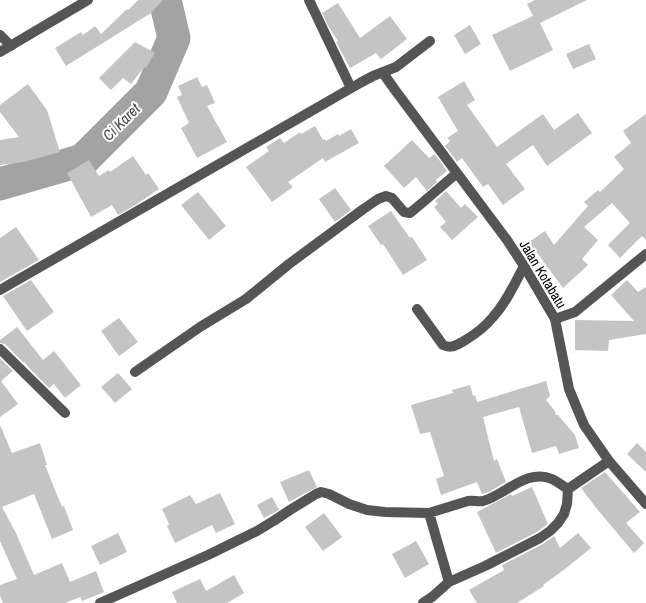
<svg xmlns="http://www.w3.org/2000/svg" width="646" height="603" font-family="'Archivo Narrow',sans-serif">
	<rect width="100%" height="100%" fill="#fff"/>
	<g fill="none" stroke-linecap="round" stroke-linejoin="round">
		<path stroke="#a3a3a3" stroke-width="33" d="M0,184L83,160L151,92L174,38L165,0"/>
	</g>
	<path fill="#c4c4c4" d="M138,0H163L151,13L66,66L55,48L81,32L83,35L95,26L101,34L127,9L128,10Z
		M535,0H587L540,23L553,50L510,71L492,35L533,16L527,4Z
		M338,3L360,38L390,16L407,39L381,59L376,53L350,68L336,42L338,41L328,26L322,13Z
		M470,25L481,44L465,54L454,35Z
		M135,42L155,53L146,68L144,67L131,84L123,78L111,90L99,78Z
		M589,44L596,59L573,69L566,54Z
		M197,77L202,87L207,85L215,103L207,106L227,142L197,158L181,128L189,123L177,97L182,95L178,86Z
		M464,81L475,100L467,105L497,147L543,114L554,130L578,113L592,133L547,166L533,145L506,164L525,189L503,205L488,184L483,187L462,158L457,162L445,146L450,141L447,138L458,131L438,97Z
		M28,84L47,110L60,152L24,162L0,165V140L19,137L0,112V105Z
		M646,114V240L642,236L620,258L608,245L630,223L612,203L584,227L598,240L582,259L588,265L563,288L529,242L545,231L554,245L588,206L584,202L598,190L600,192L624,169L614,157L631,143L623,131Z
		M315,126L323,140L325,139L326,141L338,134L339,136L351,129L359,143L325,162L323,158L288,182L293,187L272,202L246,167L269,151L266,147L280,138L284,143L300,132L301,134Z
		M412,140L429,158L435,154L447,171L436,180L437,182L427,191L416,177L404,188L384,166Z
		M133,156L146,175L148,173L159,189L137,204L118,215L112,205L91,217L67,173L89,160L99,176L109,170L110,172Z
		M335,188L351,210L335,222L319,199Z
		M446,191L461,208L465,204L478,217L452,240L440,227L446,222L434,207L438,204L435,201Z
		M198,192L226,226L209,240L181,205Z
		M391,211L410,238L412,237L427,260L403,275L383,244L381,245L368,226Z
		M16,227L39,260L0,282V238Z
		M31,280L54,312L27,331L3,296Z
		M627,280L638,292L646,287V334L609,340L608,351L575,350V320L634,321L611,295Z
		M119,318L138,342L119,356L101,331Z
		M17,327L43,360L54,351L81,385L65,398L54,384L49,388L31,370L24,362V363L5,344L0,343V340Z
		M0,358L13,371L1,381L18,404L0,417Z
		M118,373L132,389L115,403L101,387Z
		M546,381L550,396L546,400L555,411L556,415H558L575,435L579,448L559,454L556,446L532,453L519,407L483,417L494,461L497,459L506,482L489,492L482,494L477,482L441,495L436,479L444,476L430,432L420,434L411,405L453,393L452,390L470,385L473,396L475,395L477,402Z
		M0,425L12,453L40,443L47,465H45L62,507L64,506L73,530L52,539L34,494L2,507L16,533L34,575L62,563L70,582L96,571L104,592L82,601L80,597L65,603H3L0,596V585L17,579L0,541Z
		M637,443L646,452V472L627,454Z
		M309,470L317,487L298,497L289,502L280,482Z
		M605,472L640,512L626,523L644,543L634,553L597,509L581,488Z
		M532,487L548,524L537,532L496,553L477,512L511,494L512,496Z
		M220,493L235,524L216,533L212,525L175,543L167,526L169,524L162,509L190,495L196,504Z
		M272,497L279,510L264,518L257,505Z
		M324,513L342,537L323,551L305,527Z
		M118,533L127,552L100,565L91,546Z
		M578,533L591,548L565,569L543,585L544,586L517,603H477L469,590L504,570L502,565L543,544L554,536L560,548Z
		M416,541L429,564L405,578L392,554Z
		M234,575L244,593L227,603H177L172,592L200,579L206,591Z"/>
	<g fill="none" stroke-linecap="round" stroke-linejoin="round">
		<path stroke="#555" stroke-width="10" d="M309,0L351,88
			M0,35L11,46
			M0,52L88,0
			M383,73L395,90L507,240L524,266L555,319L569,389L584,425L609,461L646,504
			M0,290L360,83L373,76L396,67L430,41
			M417,309L443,345C452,349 456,345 464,341C474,335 485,327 493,317C506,303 515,283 524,266
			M555,319L575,312L646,254
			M0,349L65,413
			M135,372L200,327L246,299L289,264L362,210L378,199L386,196L392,198L404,212L410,213L422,203L457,173
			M429,513L449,582
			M100,603L208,555L257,531L275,520L290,510L316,494L321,492L329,494L349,504L367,510L385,512L429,513L468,501C474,500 478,502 483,501C505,495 527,468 552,479C558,482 563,486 568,489
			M423,603L432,597L449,582L485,566L540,538L550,531L558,523L564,514L567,504L568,489L609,461"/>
	</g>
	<g text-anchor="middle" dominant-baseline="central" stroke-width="4" stroke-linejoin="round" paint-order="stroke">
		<g font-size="14" fill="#000" stroke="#fff">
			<text transform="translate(543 274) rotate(59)">Jalan Kotabatu</text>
		</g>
		<g font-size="15" font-style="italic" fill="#444" stroke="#fff">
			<text transform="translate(121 122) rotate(-45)">Ci Karet</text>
		</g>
	</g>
</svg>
